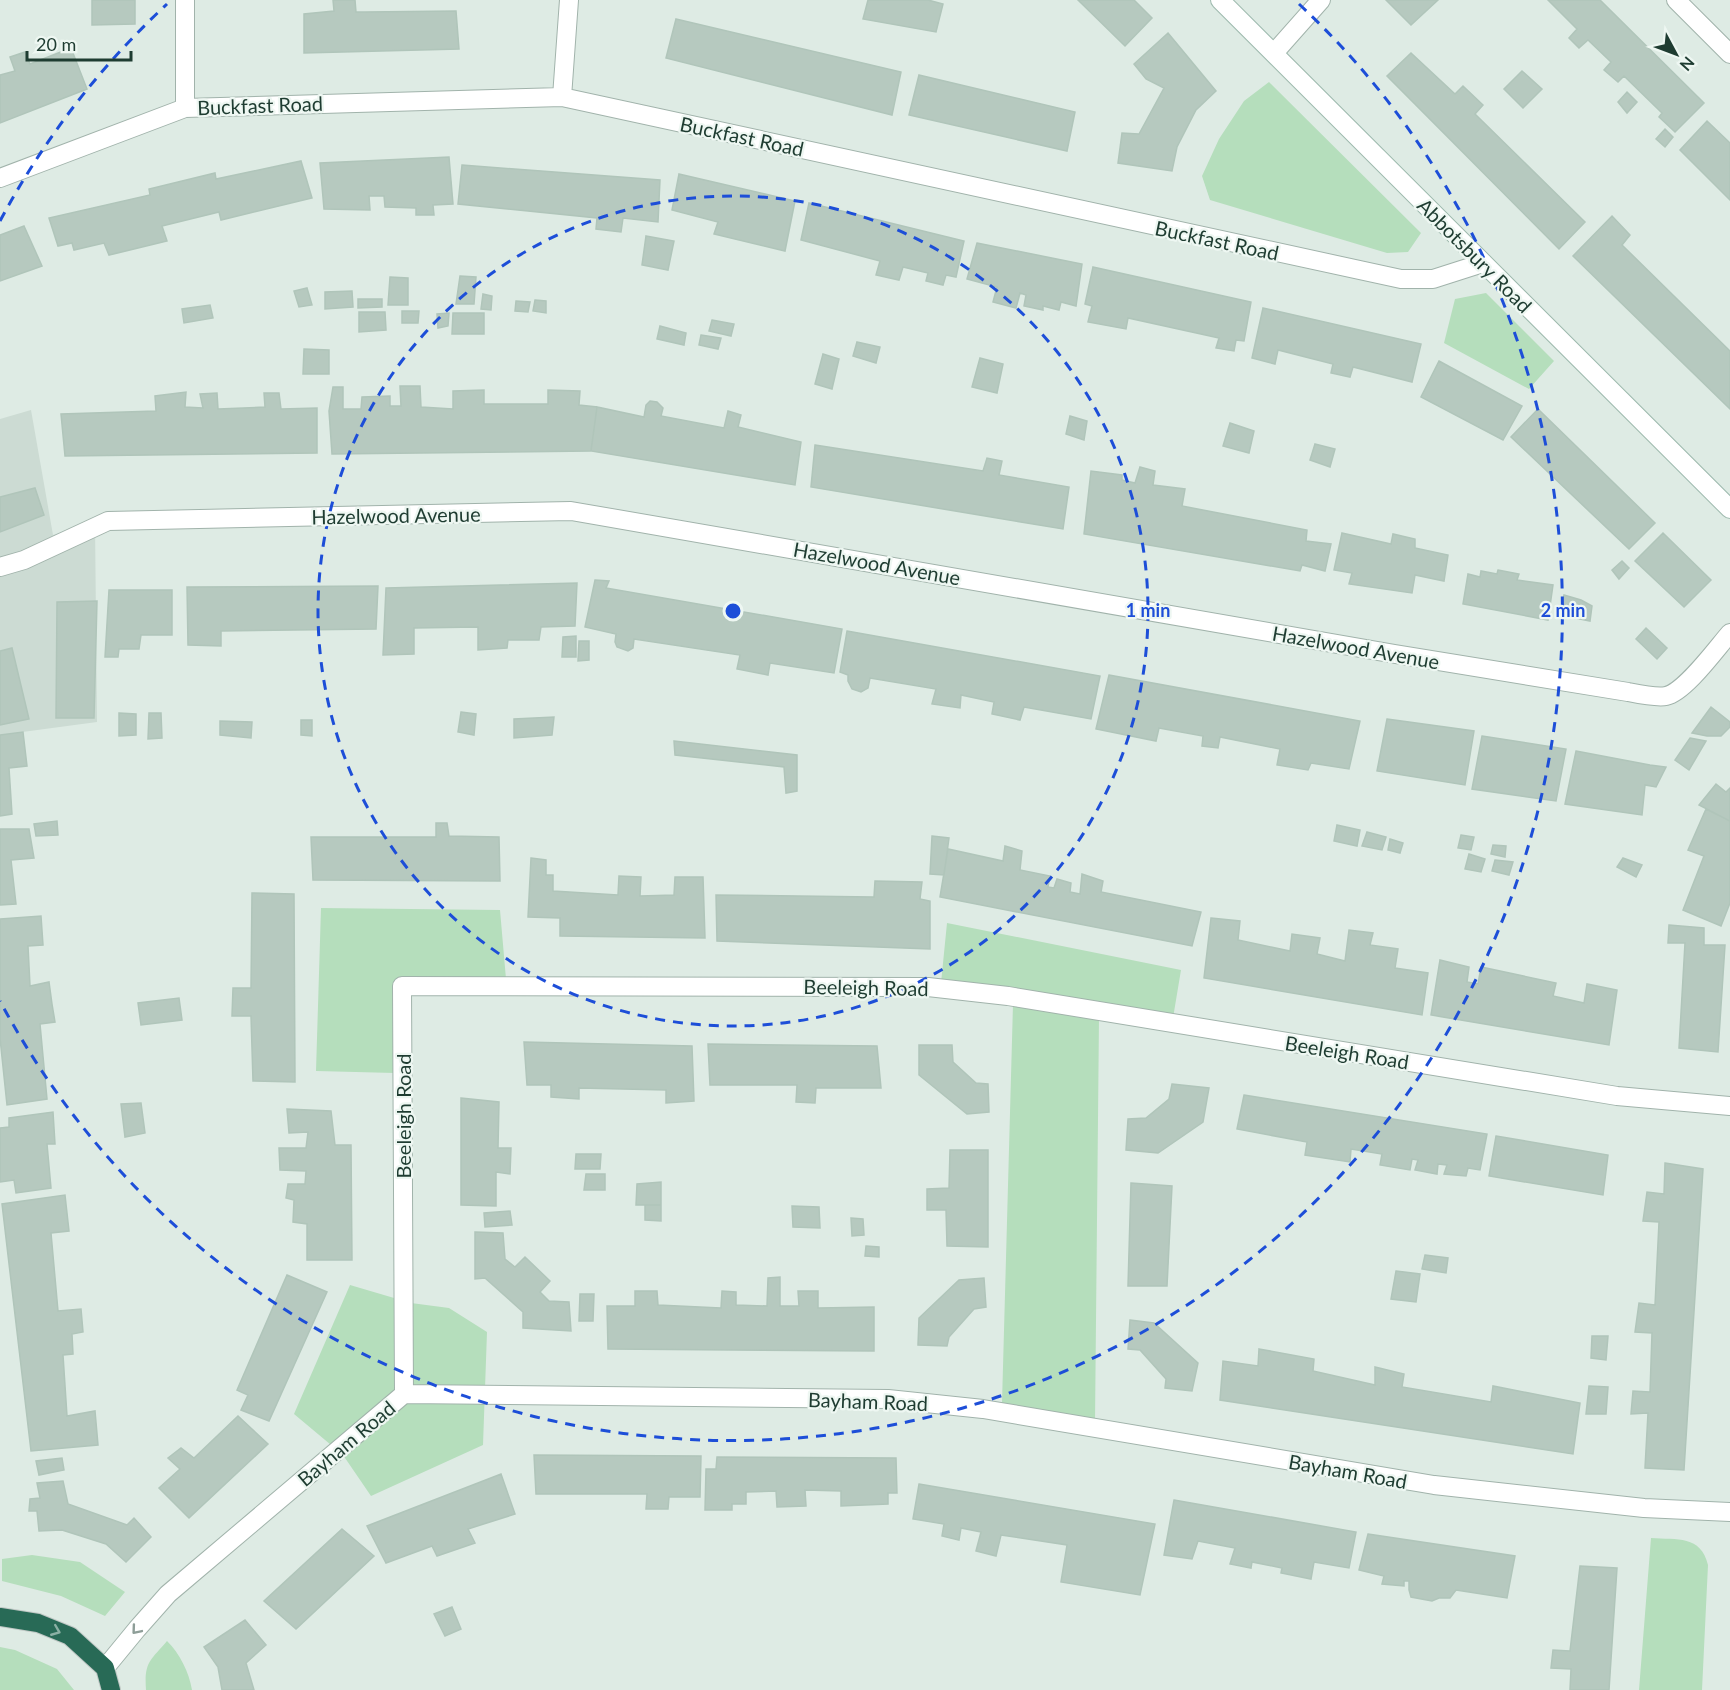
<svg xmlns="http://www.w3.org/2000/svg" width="1730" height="1690" font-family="Lato,sans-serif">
	<rect width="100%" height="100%" fill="#deebe4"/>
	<path fill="#ccdbd3" d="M31,410L53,535L95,522L97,722L0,735V419Z"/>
	<path fill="#b5debc" d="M1269,82L1421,233L1408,252L1387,253L1210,200L1202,176L1219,139L1244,101Z
		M1486,293L1554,361L1529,389L1444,343L1455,299Z
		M321,908L500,910L506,979L398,980L395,1073L316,1071Z
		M947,923L1181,970L1173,1018L941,983Z
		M1013,1004L1099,1017L1095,1423L1002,1403Z
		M350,1285L411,1303L449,1308L487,1332L483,1445L371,1496L343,1455L294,1414Z
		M1651,1538C1677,1540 1701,1535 1708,1565L1702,1690H1639Z
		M32,1555L80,1562L125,1592L105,1616L61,1596L2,1581V1559Z
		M167,1641C180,1654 189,1672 192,1690H146C144,1662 150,1661 167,1641Z
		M0,1647L15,1650L57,1669L74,1690H0Z"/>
	<path fill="#b6c9bf" stroke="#b0c5ba" stroke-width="1.5" d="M92,0H135V24L92,25Z
		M333,0H355L356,12H364L456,11L459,49L304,53V14L334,11Z
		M868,0H928L943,4L936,32L863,19Z
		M1078,0H1134L1152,18L1125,46Z
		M1386,0H1438L1411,25Z
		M1548,0H1600L1704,103L1675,132L1659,117L1662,113L1624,76L1618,82L1604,70L1611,62L1588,40L1579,48L1569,38L1577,29Z
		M676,19L901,72L892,115L666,58Z
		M1168,33L1216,91L1196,110L1177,147L1172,171L1118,163L1122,133L1139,134L1164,88L1146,79L1134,64Z
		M71,48L87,89L0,123V75L15,71L10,57L25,52L30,64Z
		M1411,53L1455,94L1463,86L1483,105L1475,114L1585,222L1559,249L1387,76Z
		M1522,71L1542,89L1523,108L1504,89Z
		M919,75L1075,112L1067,151L909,115Z
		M1627,92L1637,102L1627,113L1618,102Z
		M1707,121L1730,143V200L1680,150Z
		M1665,129L1673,137L1665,147L1656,139Z
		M449,157L453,204L433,205L434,215H416V208L385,207L384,196H369L370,210L324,209L320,163Z
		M301,161L312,198L221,220L219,212L162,226L167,241L109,255L104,243L74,250L72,243L58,246L49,218L150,195L149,189L215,173L216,179Z
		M462,165L660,180L658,222L623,218L621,232L596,229L597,218L458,204Z
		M679,174L795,201L785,251L714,234L718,222L672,210Z
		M809,203L964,241L956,277L946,275L943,285L926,281L928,273L903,267L899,280L876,275L880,261L801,240Z
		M1612,216L1630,235L1622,245L1730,351V409L1573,256Z
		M24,226L42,266L0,281V235Z
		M646,236L674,241L668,270L642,265Z
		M977,243L1082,264L1076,306L1061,302L1059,310L1043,306V310L1024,306L1026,295L1020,293L1016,308L993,302L997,287L967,279Z
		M1093,267L1251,302L1244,341L1236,340L1234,351L1216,348L1219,338L1128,318L1126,329L1088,322L1092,306L1085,304Z
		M460,276L476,277L474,304H456Z
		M390,277L408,278V305H388Z
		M307,288L312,305L299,307L294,291Z
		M352,291L353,307L325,309V292Z
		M483,294L492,296L491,310L481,309Z
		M358,299H382V307L358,308Z
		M535,300L546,301V313L533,311Z
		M516,301L530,302L528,312L515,311Z
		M210,305L213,318L184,323L182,309Z
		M1263,308L1421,344L1412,382L1353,367L1350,377L1331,373L1333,364L1278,350L1275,364L1252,358Z
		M402,311H419L418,323H402Z
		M359,312H385L386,330L359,332Z
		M449,313L448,326L438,328L437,314Z
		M453,313H484V334H452Z
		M712,320L734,324L731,336L709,331Z
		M660,326L686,333L684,345L657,339Z
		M701,335L721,338L718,349L699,345Z
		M857,342L880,347L876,363L853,356Z
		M304,349L329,350V374H303Z
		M823,354L839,359L832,389L815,384Z
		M980,358L1003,364L997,393L972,387Z
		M1439,361L1522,406L1503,440L1421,397Z
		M400,386H420L421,407L453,409V391L484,390V404H548V390L580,391L579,405L597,407L591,451L332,454L329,411L333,387H343V409H361L362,397L390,396V406H401Z
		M186,392L185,407L203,408L200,394L217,393L218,409L265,407L264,393H279L281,409L317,408V453L65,456L61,414L156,411L155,396Z
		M650,401L657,402L663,408L661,416L724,428L728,411L741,415L738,427L801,442L795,485L591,451L597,407L644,417L646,405Z
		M1538,409L1655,523L1629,549L1511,437Z
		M1070,416L1087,421L1084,440L1066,434Z
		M1230,423L1254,431L1249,453L1223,446Z
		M1315,444L1335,449L1330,467L1310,460Z
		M815,445L983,471L987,458L1002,461L999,475L1069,487L1063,529L811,487Z
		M1140,467L1155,471L1153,485L1185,489L1182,506L1307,530L1306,541L1331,544L1325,571L1302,565L1300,571L1084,534L1091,471L1122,475V480L1135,483Z
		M35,488L44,515L0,532V497Z
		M1342,533L1391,544L1393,534L1415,539V548L1448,555L1444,581L1415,575L1412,593L1349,584L1352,573L1334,570Z
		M1663,533L1711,580L1684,607L1635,561Z
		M1622,561L1629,568L1619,579L1612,570Z
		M1498,570L1519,574L1517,580L1553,585L1548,620L1463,604L1468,574L1480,577L1481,571L1497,574Z
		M595,580L609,581L606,588L842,629L834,673L770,663L768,675L737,669L740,655L634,639L633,648L628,651L617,647L615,642L616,634L585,627Z
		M577,583L575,626L541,627L539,640H508L507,648L478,650V627L414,628V654L383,655L386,588Z
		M378,586L376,629L221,631V646L188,645L187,587Z
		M109,590H172V635H141L139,649H119L118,657H105Z
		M1564,595L1581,600L1592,606L1590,621L1560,615Z
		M97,601L94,718H56L57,602Z
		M1646,628L1667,648L1657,659L1636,639Z
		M847,631L1100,676L1091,719L1024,707L1020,720L992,714L994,702L961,695L960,708L932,704L936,689L870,678L868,688L861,692L852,689L848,681V675L840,672Z
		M576,636V657H562L563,637Z
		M579,641H589V660L578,661Z
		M12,648L29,719L0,725V651Z
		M1109,675L1360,721L1349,769L1311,763L1308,770L1277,765L1280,749L1220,737L1218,748L1202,746L1203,736L1159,728L1156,741L1096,729Z
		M1711,707L1730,722V727L1721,736H1707L1692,733Z
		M461,712L476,714L474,735L458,732Z
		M119,713L136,714V735L119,736Z
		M149,713H161L162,738L148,739Z
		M554,717L552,735L514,738V719Z
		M1387,719L1474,731L1465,785L1377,771Z
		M301,720H312V736L301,735Z
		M220,721L252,722L251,738L220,735Z
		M23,732L27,766L9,768L12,814L0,816V735Z
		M1482,736L1566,749L1556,801L1472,789Z
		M1690,738L1706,741L1689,770L1675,760Z
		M674,741L797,755V791L786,793L784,767L675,755Z
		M1576,751L1650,765L1666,767L1656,787L1645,785L1642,815L1565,804Z
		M1716,784L1726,792L1730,788V821L1699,805Z
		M1706,809L1730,821V903L1721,926L1683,910L1704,856L1688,850Z
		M57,821L58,835L36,836L34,824Z
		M436,823H447L449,836L499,837L500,881L313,880L311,837H436Z
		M1337,825L1360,830L1357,846L1334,841Z
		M0,829H29L34,858L11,860L16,904L0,905Z
		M1367,832L1386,837L1382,850L1362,846Z
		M1461,835L1474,837L1471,850L1458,848Z
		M932,836L949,838L944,875L930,874Z
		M1390,839L1403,843L1400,853L1388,850Z
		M1493,845L1506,846L1505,857L1491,854Z
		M1005,846L1022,851L1020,870L1050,876L1048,887L1054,888L1057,879L1071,883L1070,892L1080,894L1082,874L1103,881L1101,892L1201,912L1192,946L940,897L948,849L1003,861Z
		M1469,854L1485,859L1481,872L1465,869Z
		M531,858L546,860V875H553V891L618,895L619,876L641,877L640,896L674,895L675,877H703L705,938L560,936V918L528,917Z
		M1623,858L1642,865L1636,877L1617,867Z
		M1495,860L1513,862L1509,875L1492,871Z
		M875,881L922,882L920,899L930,901V949L717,941L716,895L874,897Z
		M252,893L294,894L295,1082L253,1081L251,1016H232L233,988H251Z
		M41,916L43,945L28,946L30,986L49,982L52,1004L55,1022L40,1024L47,1099L7,1105L0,1038V919Z
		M1211,918L1240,921L1238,940L1290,951L1292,934L1320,938L1317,954L1345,961L1349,930L1373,933L1370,945L1398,949L1395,968L1428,973L1422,1015L1204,978Z
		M1669,925L1704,928V945H1725L1718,1052L1679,1048L1685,943H1668Z
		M1440,960L1469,967L1467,982L1478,984L1481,967L1556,983L1553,996L1584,1003L1587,984L1617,990L1609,1045L1431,1015Z
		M179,998L182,1020L141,1025L138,1003Z
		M524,1042L692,1046L694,1101L666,1103V1090L579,1088V1099L551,1097V1085H527Z
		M708,1044L877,1046L881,1088H816L815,1103L796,1102L797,1085H710Z
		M919,1045H952L953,1062L976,1083L988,1084L989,1112L967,1114L919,1075Z
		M1172,1084L1209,1088L1203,1122L1158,1153L1126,1150L1128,1119L1146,1118L1169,1099Z
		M1244,1095L1487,1134L1480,1170L1468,1168L1466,1176L1444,1174L1447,1165L1438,1164L1437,1174L1415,1170L1418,1160L1412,1159L1410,1170L1380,1165L1382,1154L1351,1149L1350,1162L1305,1155L1307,1142L1237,1129Z
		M461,1098L499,1102L498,1148H511L510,1174L496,1172V1206L461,1205Z
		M141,1103L145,1133L125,1137L121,1104Z
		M287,1109L331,1111L335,1145H351L352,1260H307V1224L293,1222L294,1200L286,1198L288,1184H305L306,1171L280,1170L279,1148H306L308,1132L289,1133Z
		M53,1112L55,1144H47L51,1188L16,1193L14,1180L0,1182V1128L9,1127V1118Z
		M1496,1136L1608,1155L1603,1195L1489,1176Z
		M950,1150H988V1247L947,1246L946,1210H927V1189L949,1188Z
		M576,1154H601L600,1169H575Z
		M1665,1163L1703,1169L1684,1470L1645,1468L1648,1413L1631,1414L1633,1391L1650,1392L1652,1333L1635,1332L1639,1303L1655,1305L1659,1222L1643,1221L1647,1192L1664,1194Z
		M586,1174H605V1190H584Z
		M661,1182V1205H636L637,1184Z
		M1131,1183L1172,1186L1167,1286H1128Z
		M65,1195L69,1231L51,1233L58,1311L81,1309L83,1332L72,1334L73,1354L63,1355L67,1416L95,1411L98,1445L31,1451L2,1204Z
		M645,1205H661V1221L645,1220Z
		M792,1206L819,1207L820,1228L793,1227Z
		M510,1211L512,1225L485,1227L484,1213Z
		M851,1218L863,1219L864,1235L852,1236Z
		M475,1232L503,1233L505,1259L515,1267L525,1257L550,1281L540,1292L549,1301L569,1302L571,1331L523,1328V1312L485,1278L475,1279Z
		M866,1246L879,1247V1257L865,1256Z
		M1425,1255L1448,1258L1446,1273L1422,1269Z
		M1396,1271L1420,1274L1416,1302L1391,1299Z
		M287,1275L327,1292L269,1421L241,1410L248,1395L237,1390Z
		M780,1277V1306H799L798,1291H818V1308L874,1307V1351L608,1349L607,1306H635V1291H657L658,1305L721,1308L722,1291L736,1292V1305L767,1306L768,1278Z
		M984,1278L986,1307L974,1309L949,1337L947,1346L918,1345L919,1318L959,1280Z
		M580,1294H594L593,1321H579Z
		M1130,1320L1154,1323L1198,1363L1192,1391L1165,1388L1166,1379L1140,1350L1128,1349Z
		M1592,1336H1608L1606,1360L1591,1358Z
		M1259,1349L1314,1359L1313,1371L1375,1385V1367L1404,1374L1402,1387L1491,1402L1493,1386L1580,1403L1573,1454L1220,1400L1223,1361L1258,1366Z
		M1589,1386L1608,1387L1606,1414H1586Z
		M238,1416L268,1444L189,1518L159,1488L180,1469L168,1458L181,1448L194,1458Z
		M534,1455L701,1456L700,1497H669L668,1509H646L647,1494H536Z
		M717,1457L896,1458L897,1493H888V1504L841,1506V1491L805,1490L806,1506L777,1507L776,1491L746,1492V1504H732V1510H705L706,1469H716Z
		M62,1458L64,1470L39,1475L36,1461Z
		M501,1474L515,1514L468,1529L475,1543L437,1556L432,1546L386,1563L367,1526Z
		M63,1481L68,1504L127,1525L134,1518L151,1537L126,1562L106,1544L62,1530L39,1531L37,1511H29L30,1499L40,1498L37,1483Z
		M919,1484L1155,1524L1140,1595L1061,1582L1067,1545L1001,1535L996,1556L976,1551L981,1532L961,1528L959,1540L942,1536L944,1524L913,1519Z
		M1174,1500L1356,1532L1349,1568L1314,1562L1311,1579L1281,1573L1282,1568L1252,1562L1251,1568L1230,1564L1235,1548L1198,1541L1192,1559L1164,1555Z
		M342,1529L374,1556L296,1629L264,1601Z
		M1368,1534L1515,1556L1507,1598L1456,1590L1450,1598H1439L1432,1601L1411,1597L1409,1590V1581H1404V1586L1382,1584L1384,1576L1359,1570Z
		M1580,1566L1617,1568L1609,1690H1570L1571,1669L1551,1668L1553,1650L1570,1651Z
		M452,1607L461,1629L445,1636L434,1614Z
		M245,1620L266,1645L246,1663L254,1690H222L218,1667L204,1647Z"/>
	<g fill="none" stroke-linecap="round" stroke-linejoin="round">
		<defs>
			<path id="street" d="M1676,0L1730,54
				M1274,53L1321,0
				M562,97L569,0
				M185,108V0
				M0,178L185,108L562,97L1401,279H1433L1483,263
				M0,567L24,560L108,521L571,511L1395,654L1628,692C1638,694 1657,698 1666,696C1685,692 1716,649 1730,633
				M404,1394L402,986L928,987L1008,996L1617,1096L1730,1106
				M105,1668L137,1629L168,1594L404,1394L888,1399L983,1409L1434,1485L1644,1508L1730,1512"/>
			<path id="secondary" d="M1220,0L1730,509"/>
			<path id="highway" d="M0,1617L38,1623L70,1636L105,1668L111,1690"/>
		</defs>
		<use href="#street" stroke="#a1b3ab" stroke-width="20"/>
		<use href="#secondary" stroke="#9ebaae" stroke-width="20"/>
		<use href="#highway" stroke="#c0c8c5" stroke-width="20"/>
		<use href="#street" stroke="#fff" stroke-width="18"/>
		<use href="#secondary" stroke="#fff" stroke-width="18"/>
		<use href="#highway" stroke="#286a56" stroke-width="18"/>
	</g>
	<defs><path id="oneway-chevron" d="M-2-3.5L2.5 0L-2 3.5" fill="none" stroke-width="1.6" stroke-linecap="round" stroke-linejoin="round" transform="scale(1.5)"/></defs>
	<use stroke="#8e9e98" href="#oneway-chevron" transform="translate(136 1630) rotate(130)"/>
	<use stroke="#8bb0a4" href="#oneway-chevron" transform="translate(56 1631) rotate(22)"/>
	<g fill="none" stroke="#1d4ed8" stroke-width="3" stroke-dasharray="10 8">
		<circle cx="733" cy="611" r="415"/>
		<path d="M0 221A830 830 0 0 1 167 4M1299 4A830 830 0 1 1 0 1001"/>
	</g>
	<g text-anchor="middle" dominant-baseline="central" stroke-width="4.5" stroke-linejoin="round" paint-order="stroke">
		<g font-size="20" fill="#1e3c31" stroke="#eef7f2">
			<text transform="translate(260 105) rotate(-2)">Buckfast Road</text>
			<text transform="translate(742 136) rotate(12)">Buckfast Road</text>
			<text transform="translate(1217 240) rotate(12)">Buckfast Road</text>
			<text transform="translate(1475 255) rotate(45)">Abbotsbury Road</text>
			<text transform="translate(396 515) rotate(-1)">Hazelwood Avenue</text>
			<text transform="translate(877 563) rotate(10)">Hazelwood Avenue</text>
			<text transform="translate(1356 647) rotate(10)">Hazelwood Avenue</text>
			<text transform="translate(866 987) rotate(1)">Beeleigh Road</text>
			<text transform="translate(1347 1052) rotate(9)">Beeleigh Road</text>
			<text transform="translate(403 1116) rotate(-90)">Beeleigh Road</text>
			<text transform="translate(868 1401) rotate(2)">Bayham Road</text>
			<text transform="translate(346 1443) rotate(-40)">Bayham Road</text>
			<text transform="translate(1348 1471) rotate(10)">Bayham Road</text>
		</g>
	</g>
	<circle cx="733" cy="611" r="9" fill="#1d4ed8" stroke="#eef7f2" stroke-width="3"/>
	<g font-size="18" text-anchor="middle" font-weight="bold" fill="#1d4ed8" stroke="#eef7f2" stroke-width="4.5" stroke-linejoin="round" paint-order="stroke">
		<text x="1148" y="617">1 min</text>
		<text x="1563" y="617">2 min</text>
	</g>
	<g transform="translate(1676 54) rotate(131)" stroke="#eef7f2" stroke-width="4.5" paint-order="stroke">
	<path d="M0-4.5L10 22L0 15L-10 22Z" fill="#1e3c31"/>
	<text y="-9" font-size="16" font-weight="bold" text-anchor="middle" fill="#1e3c31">N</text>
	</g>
	<path d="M27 51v9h104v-9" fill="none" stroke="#1e3c31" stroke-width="3"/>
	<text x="36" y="51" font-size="18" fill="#1e3c31" stroke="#eef7f2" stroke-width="4.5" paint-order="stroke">20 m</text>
</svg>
